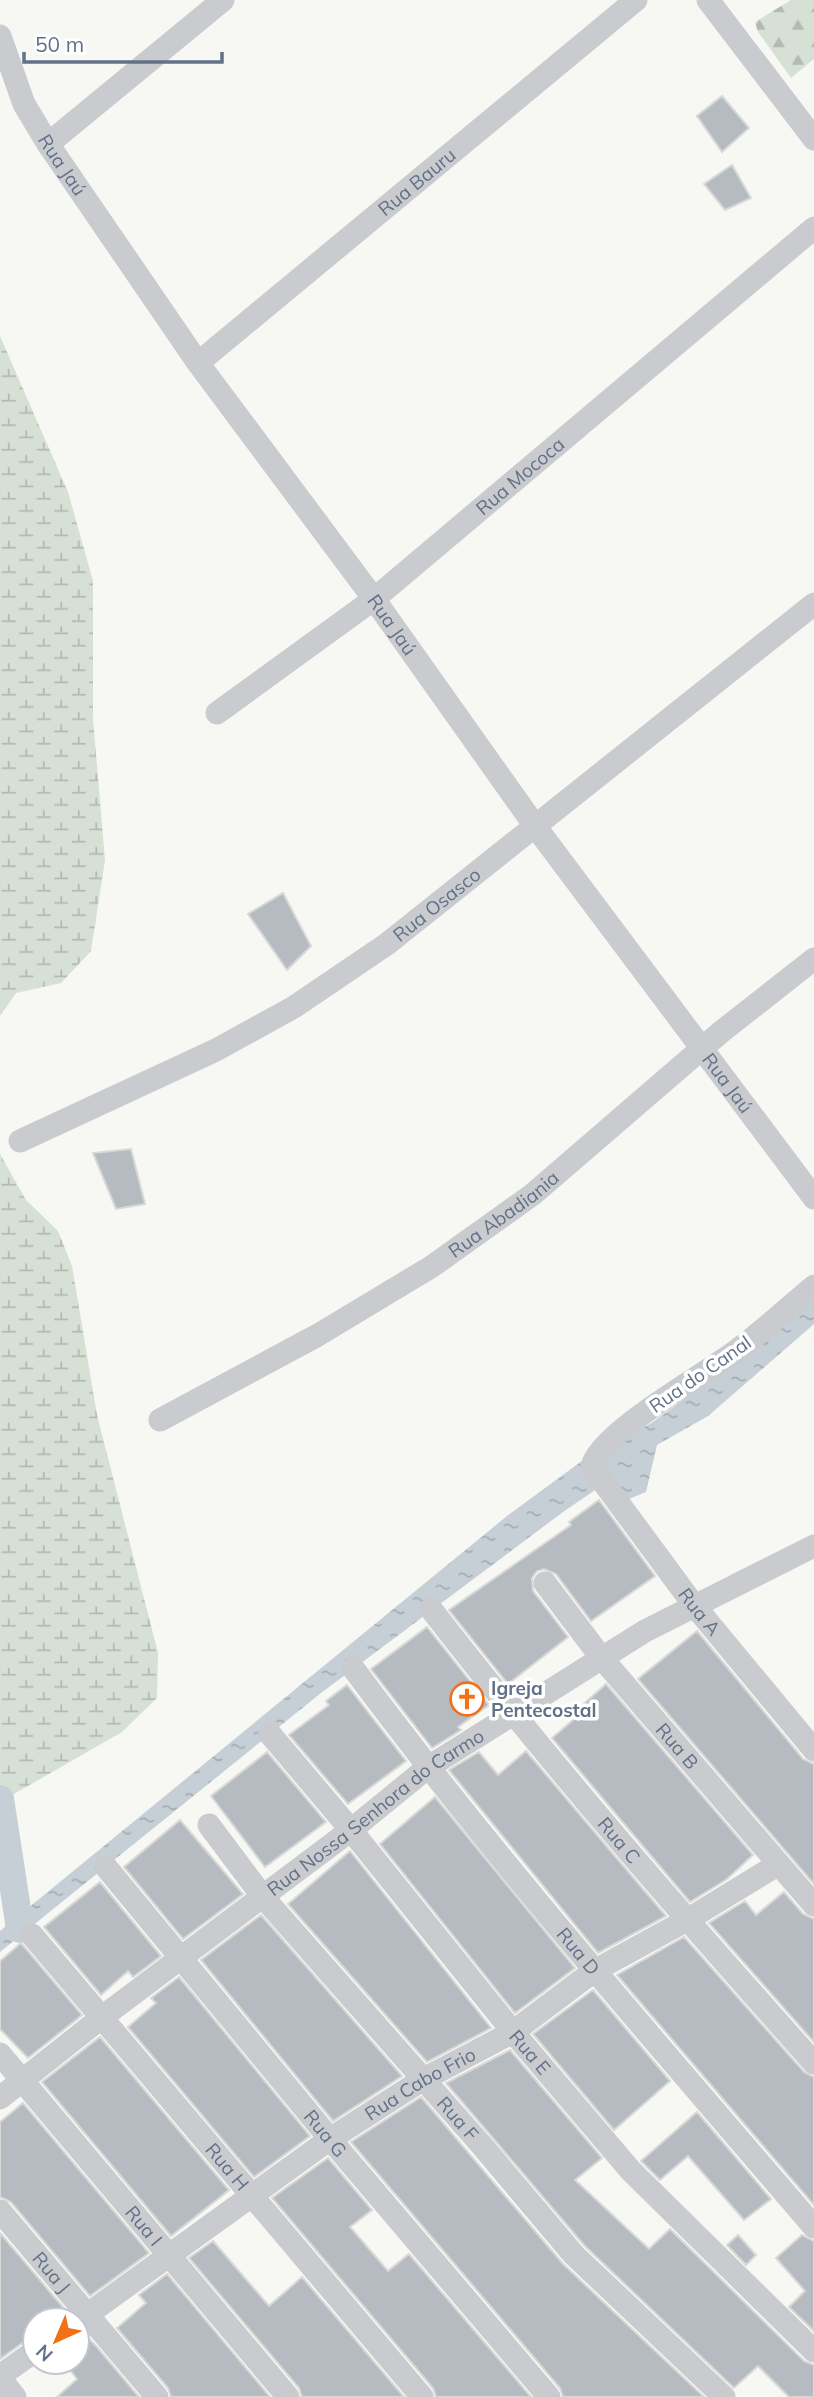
<svg xmlns="http://www.w3.org/2000/svg" width="814" height="2397" font-family="Mulish,sans-serif">
	<defs>
		<pattern id="forest-firs" width="22" height="20" patternUnits="userSpaceOnUse" patternTransform="scale(1.75)"><rect width="22" height="20" fill="#d7e0d4"/><path d="M5 1l3.5 6h-7zM16 11l3.5 6h-7z" fill="#b2bab2"/></pattern>
		<pattern id="wetland-marsh" width="20" height="14" patternUnits="userSpaceOnUse" patternTransform="scale(1.75)"><rect width="20" height="14" fill="#d7e0d4"/><path d="M1 5h8M5 5V1M11 12h8M15 12V8" fill="none" stroke="#b2bab2"/></pattern>
		<pattern id="water-ripples" width="26" height="14" patternUnits="userSpaceOnUse" patternTransform="scale(1.75)"><rect width="26" height="14" fill="#c7cfd6"/><path d="M2 4q2-2 4 0t4 0M15 11q2-2 4 0t4 0" fill="none" stroke="#a5acb3"/></pattern>
	</defs>
	<rect width="100%" height="100%" fill="#f7f7f4"/>
	<path fill="url(#forest-firs)" d="M791,0H814V59L791,78L758,32L755,22Z"/>
	<path fill="url(#wetland-marsh)" d="M0,336L68,492L93,581V719L105,860L91,951L61,983L16,993L0,1016Z
		M0,1154L26,1200L58,1231L72,1266L97,1415L158,1653L157,1698L122,1732L0,1802Z"/>
	<path fill="url(#water-ripples)" d="M814,1297V1324L708,1416L657,1445L646,1492L624,1501L601,1486L563,1512L321,1693L0,1952V1931L507,1516L590,1455L650,1424L739,1359Z"/>
	<g fill="none" stroke-linecap="round" stroke-linejoin="round">
		<path stroke="#c7cfd6" stroke-width="28" d="M0,1799L20,1929"/>
	</g>
	<path fill="#b6bbc2" stroke="#d8d9d6" stroke-width="2" d="M722,96L749,128L722,152L697,116Z
		M732,165L751,198L725,210L704,184Z
		M283,893L311,946L287,970L248,914Z
		M131,1149L145,1204L116,1209L93,1153Z
		M599,1500L655,1576L591,1621L556,1574L544,1569L537,1571L532,1578L533,1591L568,1637L508,1684L449,1610L571,1525L569,1522Z
		M427,1627L489,1705L458,1727L461,1730L432,1748L371,1669Z
		M697,1631L803,1759L814,1764V1884L638,1679Z
		M606,1684L753,1855L727,1879L690,1902L552,1738L581,1713L578,1709Z
		M347,1685L406,1761L348,1804L289,1735L329,1705L326,1701Z
		M526,1751L608,1848L666,1916L598,1953L449,1770L479,1752L498,1775Z
		M267,1752L326,1822L265,1867L211,1796Z
		M435,1797L575,1968L515,2013L380,1844Z
		M180,1820L243,1894L183,1939L124,1867Z
		M350,1851L491,2028L427,2062L288,1904Z
		M100,1882L161,1956L133,1977L128,1971L101,1995L44,1927Z
		M784,1892L803,1914L814,1919V2042L709,1923L745,1901L756,1915Z
		M261,1915L402,2076L333,2121L201,1960Z
		M684,1937L804,2072L814,2077V2205L617,1975Z
		M21,1943L82,2015L28,2058L0,2029V1961Z
		M179,1977L310,2136L254,2177L128,2027L156,2003L151,1998Z
		M593,1990L670,2081L614,2130L533,2034Z
		M100,2037L229,2190L171,2236L42,2082Z
		M510,2050L602,2158L575,2180L649,2249L670,2229L804,2361L814,2365V2397H789L758,2366L734,2388L584,2245L446,2083Z
		M421,2097L563,2264L704,2397H563L560,2388L351,2142Z
		M23,2103L149,2253L90,2296L11,2202L0,2197V2122Z
		M697,2112L771,2199L744,2220L688,2156L660,2180L641,2161Z
		M328,2158L372,2210L350,2227L388,2271L409,2254L531,2397H436L433,2388L272,2198Z
		M0,2233L67,2312L63,2320H35V2334L0,2359Z
		M738,2235L756,2255L746,2265L727,2245Z
		M802,2235L814,2241V2331L789,2307L805,2291L776,2258Z
		M213,2241L269,2306L302,2277L404,2397H302L299,2388L189,2258Z
		M167,2274L270,2397H171L168,2388L117,2328L146,2303L139,2295Z
		M84,2334L96,2346L139,2397H57L77,2379L64,2362H77V2336Z"/>
	<g fill="none" stroke-linecap="round" stroke-linejoin="round">
		<g stroke="#c9cbcf" stroke-width="23">
			<path d="M708,0L814,139"/>
			<path id="s1" d="M0,36L24,104L48,144L198,363L374,599L535,826L814,1198"/>
			<path d="M48,144L223,0"/>
			<path id="s2" d="M198,363L636,0"/>
			<path id="s3" d="M217,713L374,599L814,228"/>
			<path id="s4" d="M20,1141L216,1050L294,1007L387,944L814,604"/>
			<path id="s5" d="M814,1286C788,1308 763,1331 736,1351C707,1373 596,1435 592,1467L693,1604L814,1750"/>
			<path id="s6" d="M160,1420L318,1335L431,1267L532,1195L721,1032L814,959"/>
			<path id="s7" d="M545,1583L600,1656L814,1905"/>
			<path id="s8" d="M431,1609C552,1766 682,1915 814,2063"/>
			<path id="s9" d="M353,1668C497,1862 657,2043 814,2227"/>
			<path id="s10" d="M270,1734L351,1830L513,2032L631,2171L814,2351"/>
			<path id="s11" d="M209,1825L263,1897L484,2148L574,2255L724,2397"/>
			<path id="s12" d="M106,1867L330,2139L549,2397"/>
			<path id="s13" d="M32,1935L422,2397"/>
			<path id="s14" d="M0,2054L288,2397"/>
			<path id="s15" d="M0,2098L101,2018L351,1830L427,1768L645,1631L814,1546"/>
			<path id="s16" d="M0,2211L157,2397"/>
			<path id="s17" d="M77,2322L330,2139L422,2080L513,2032L594,1971L687,1920L777,1865"/>
			<path d="M0,2376L35,2351"/>
			<path d="M0,2378L15,2397"/>
		</g>
	</g>
	<defs>
		<symbol id="church-ring" viewBox="-11 -11 22 22"><circle r="9.5" fill="#fff" stroke="#f27018" stroke-width="1.5"/><path d="M-1.2-6h2.4v3.5h3.3v2.4h-3.3V6h-2.4V-.1h-3.3v-2.4h3.3Z" fill="#f27018"/></symbol>
	</defs>
	<g fill-rule="evenodd">
		<use href="#church-ring" x="448" y="1680" width="38" height="38"/>
	</g>
	<g text-anchor="middle" dominant-baseline="central" stroke-width="7" stroke-linejoin="round" paint-order="stroke">
		<g font-size="19" fill="#637187" stroke="#fff">
			<text stroke="none"><textPath href="#s1" startOffset="144">Rua Jaú</textPath></text>
			<text stroke="none"><textPath href="#s2" startOffset="284">Rua Bauru</textPath></text>
			<text stroke="none"><textPath href="#s3" startOffset="385">Rua Mococa</textPath></text>
			<text stroke="none"><textPath href="#s1" startOffset="710">Rua Jaú</textPath></text>
			<text stroke="none"><textPath href="#s4" startOffset="481">Rua Osasco</textPath></text>
			<text stroke="none"><textPath href="#s1" startOffset="1278">Rua Jaú</textPath></text>
			<text stroke="none"><textPath href="#s6" startOffset="401">Rua Abadiania</textPath></text>
			<text transform="translate(700 1374) rotate(-35)">Rua do Canal</text>
			<text stroke="none"><textPath href="#s5" startOffset="469">Rua A</textPath></text>
			<text stroke="none"><textPath href="#s7" startOffset="210">Rua B</textPath></text>
			<text stroke="none"><textPath href="#s15" startOffset="472">Rua Nossa Senhora do Carmo</textPath></text>
			<text stroke="none"><textPath href="#s8" startOffset="298">Rua C</textPath></text>
			<text stroke="none"><textPath href="#s9" startOffset="362">Rua D</textPath></text>
			<text stroke="none"><textPath href="#s10" startOffset="411">Rua E</textPath></text>
			<text stroke="none"><textPath href="#s17" startOffset="418">Rua Cabo Frio</textPath></text>
			<text stroke="none"><textPath href="#s11" startOffset="385">Rua F</textPath></text>
			<text stroke="none"><textPath href="#s12" startOffset="345">Rua G</textPath></text>
			<text stroke="none"><textPath href="#s13" startOffset="303">Rua H</textPath></text>
			<text stroke="none"><textPath href="#s14" startOffset="224">Rua I</textPath></text>
			<text stroke="none"><textPath href="#s16" startOffset="80">Rua J</textPath></text>
		</g>
		<g font-size="19" font-weight="bold" fill="#637187" stroke="#fff" text-anchor="start">
			<text x="491" y="1688">Igreja<tspan x="491" dy="22">Pentecostal</tspan></text>
		</g>
	</g>
	<g transform="translate(56 2341) rotate(224)"><circle r="33" fill="#ffffff" stroke="#c1c6cf" stroke-width="2"/>
	<path d="M0-5L12 26L0 18L-12 26Z" fill="#f27018"/>
	<text y="-10" font-size="19" font-weight="bold" text-anchor="middle" fill="#637187">N</text>
	</g>
	<path d="M24 52v10h198v-10" fill="none" stroke="#637187" stroke-width="3.5"/>
	<text x="35" y="52" font-size="21" fill="#637187" stroke="#ffffff" stroke-width="5" paint-order="stroke">50 m</text>
</svg>
